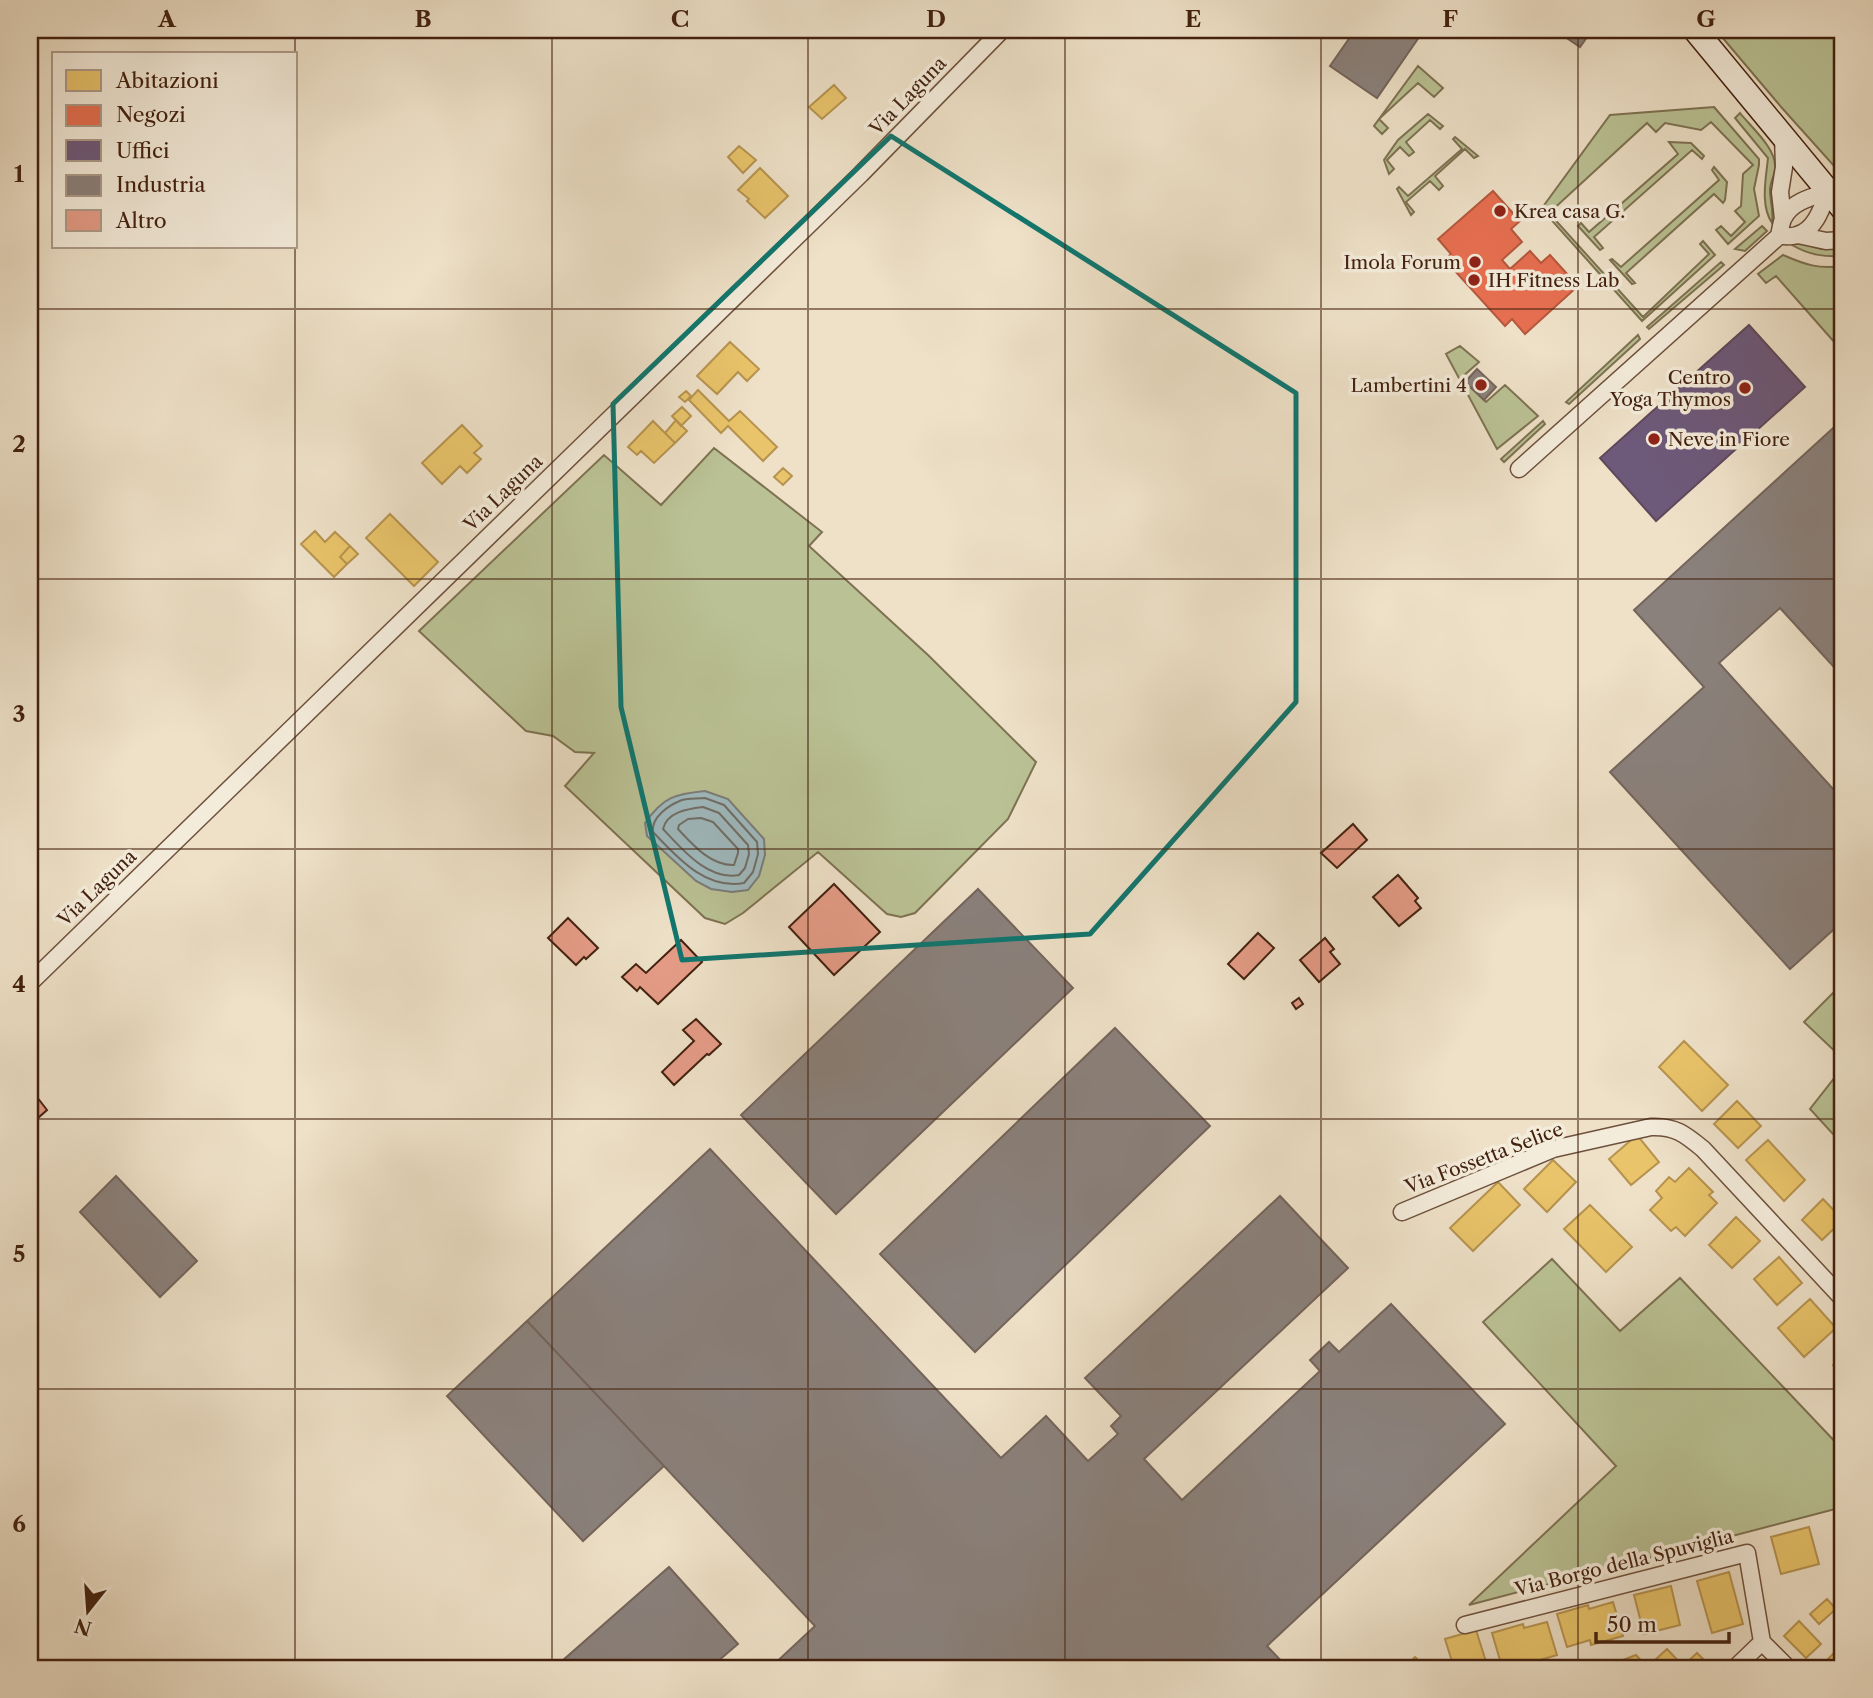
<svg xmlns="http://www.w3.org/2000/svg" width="1873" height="1698" font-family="'Libre Caslon Text',serif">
	<rect width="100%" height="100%" fill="#eee1c8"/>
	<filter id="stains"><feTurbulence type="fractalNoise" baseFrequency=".00286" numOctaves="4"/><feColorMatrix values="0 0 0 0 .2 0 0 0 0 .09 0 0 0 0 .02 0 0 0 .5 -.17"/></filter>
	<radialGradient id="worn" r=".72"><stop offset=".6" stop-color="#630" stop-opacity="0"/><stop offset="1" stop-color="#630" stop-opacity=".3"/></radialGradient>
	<path fill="#bac295" stroke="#7e7252" stroke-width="2" d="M1716,30H1843V176L1782,108Z
		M1418,66L1443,88L1434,97L1418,83L1379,119L1388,128L1382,134L1374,126Z
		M1714,107L1759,159V165L1754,189L1759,216L1728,244L1716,230L1721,226L1731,236L1745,222L1735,211L1741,206L1743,174L1753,165L1711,122L1701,130L1665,123L1656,132L1647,123L1549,213L1643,317L1709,254L1700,244L1703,241L1715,255L1642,321L1546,214L1542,208L1610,115Z
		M1740,113C1751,127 1777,149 1775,168C1775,175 1770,182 1770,190C1770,201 1774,211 1772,223C1760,205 1766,178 1768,158L1735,118Z
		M1428,114L1443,126L1440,129L1430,120L1406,142L1414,152L1409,156L1400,147L1387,160L1394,169L1389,174L1384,160L1398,140Z
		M1455,137L1478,156L1474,158L1465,149L1435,176L1443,186L1439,190L1430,181L1406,202L1414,212L1411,215L1397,189L1399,187L1408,196L1462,149L1453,139Z
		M1669,142L1691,143L1704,156L1702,159L1692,150L1594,237L1603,248L1600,250L1578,226L1581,223L1589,232L1678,154Z
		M1714,167L1727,182L1725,200L1723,203L1714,194L1626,273L1635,283L1632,284L1610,260L1612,259L1621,267L1719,180L1712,170Z
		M1762,226L1767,231L1745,251L1735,249Z
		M1801,243L1821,249L1843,248V256C1824,257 1809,255 1792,245Z
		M1783,255C1806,265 1818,269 1843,266V352L1776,276L1766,283L1758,274Z
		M1721,262L1724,265L1649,329L1647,327Z
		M1638,335L1640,339L1569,404L1566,402Z
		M1460,346L1479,362L1461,378L1486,402L1505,385L1538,416L1497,449L1446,354Z
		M1543,421L1545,424L1504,462L1501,459Z
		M714,448L822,532L809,546L928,655L1036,762L1008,819L915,913L901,917L887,914L818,852L743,913L725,924L705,918L565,786L594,753L575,752L553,736L526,731L419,631L604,455L661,505Z
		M1843,983V1059L1804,1022Z
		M1843,1067V1145L1810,1109Z
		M1552,1259L1620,1331L1680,1278L1841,1448L1843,1447V1507L1469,1605L1616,1466L1483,1322Z"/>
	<path fill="#9fbbc1" stroke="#7a7d7a" stroke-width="2" d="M705,791L728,799L764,839L765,855L759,876L748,890L732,892L711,889L696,881L647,836L645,823C663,797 675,794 705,791Z"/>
	<path fill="#e9c46a" stroke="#b7934f" stroke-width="2" d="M834,85L846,98L822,119L809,107Z
		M739,146L756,160L743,173L728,157Z
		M760,168L788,196L765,218L747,201L749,199L738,190Z
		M730,342L759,369L747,381L738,372L717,394L697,376Z
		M698,390L729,421L740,411L777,447L763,461L728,426L721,433L689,400Z
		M686,391L691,396L685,402L679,397Z
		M682,407L691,416L681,426L672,416Z
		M676,420L687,431L675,443L665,433Z
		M653,421L675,443L654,463L641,451L637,455L628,447Z
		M462,425L482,446L474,453L481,459L467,473L460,466L442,484L422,463Z
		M783,468L792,476L783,485L774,477Z
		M390,514L438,562L414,586L366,538Z
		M315,531L325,542L335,532L350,546L340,557L347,564L334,577L301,544Z
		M350,546L358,554L347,564L340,557Z
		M1684,1041L1728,1085L1702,1111L1659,1067Z
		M1737,1101L1761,1126L1738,1148L1714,1124Z
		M1637,1135L1659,1162L1631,1185L1609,1159Z
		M1768,1140L1805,1180L1784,1201L1746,1160Z
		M1553,1160L1576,1182L1547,1212L1524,1189Z
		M1689,1168L1713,1192L1709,1195L1717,1203L1685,1236L1676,1227L1671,1231L1650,1210L1662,1198L1656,1191L1669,1177L1675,1182Z
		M1498,1182L1520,1205L1473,1251L1450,1228Z
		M1823,1199L1843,1220L1822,1240L1802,1220Z
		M1590,1205L1632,1247L1606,1272L1564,1229Z
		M1736,1217L1760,1241L1732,1268L1709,1245Z
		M1779,1257L1802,1283L1777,1305L1754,1279Z
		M1810,1299L1836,1328L1804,1357L1778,1328Z
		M1843,1356V1377L1833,1365Z
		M1809,1527L1819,1564L1781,1574L1771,1537Z
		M1729,1572L1743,1624L1712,1633L1697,1581Z
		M1671,1586L1680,1625L1644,1634L1634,1595Z
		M1827,1599L1836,1609L1819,1624L1810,1614Z
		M1613,1602L1623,1636L1591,1645L1590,1640L1567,1647L1557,1614L1588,1605L1589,1609Z
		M1799,1621L1821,1644L1806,1658L1784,1636Z
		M1547,1622L1557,1655L1526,1664L1525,1660L1502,1667L1492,1633L1523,1624L1524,1628Z
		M1476,1630L1488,1668H1454L1445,1639Z
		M1667,1649L1683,1666L1697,1653L1712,1668H1663L1655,1660Z
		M1836,1651L1843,1659V1668H1819Z
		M1636,1655L1648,1668H1613L1610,1665Z
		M1415,1657L1427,1668H1403Z
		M1758,1661L1766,1668H1750Z"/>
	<path fill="#e76f51" stroke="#b6583d" stroke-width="2" d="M1493,191L1520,221L1511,229L1522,242L1502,260L1510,269L1530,251L1541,263L1550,255L1578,286L1525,334L1512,319L1505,326L1445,260L1451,254L1438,239Z"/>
	<path fill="#6d597a" stroke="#60485a" stroke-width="2" d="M1749,325L1805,387L1656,521L1600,458Z"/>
	<path fill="#8a817c" stroke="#75645b" stroke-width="2" d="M1355,30H1424L1377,98L1330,66Z
		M1555,30H1592L1580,47Z
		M1477,369L1496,387L1484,400L1465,382Z
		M1843,419V677L1780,608L1719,663L1843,800V921L1790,969L1610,772L1704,687L1634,610Z
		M978,889L1073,988L836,1214L741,1115Z
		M1115,1028L1210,1126L975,1352L880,1254Z
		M710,1149L1001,1458L1046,1416L1088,1461L1118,1434L1111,1426L1121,1416L1085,1378L1280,1196L1348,1268L1144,1459L1182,1500L1320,1371L1310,1360L1329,1342L1339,1352L1391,1304L1505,1424L1267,1646L1288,1668H770L815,1626L527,1321Z
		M116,1176L197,1261L160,1297L80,1212Z
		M527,1321L664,1466L583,1541L447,1396Z
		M669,1567L738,1644L710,1668H554Z
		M402,1661L409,1668H395Z"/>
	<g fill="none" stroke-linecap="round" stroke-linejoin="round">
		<path stroke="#716e68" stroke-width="2" d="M705,798L724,805L757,842L758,854L753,872L744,883C705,890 677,857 653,832C651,817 669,805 682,800C689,798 698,799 705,798Z
			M703,807L719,813L748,845L749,854L745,868L739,875C708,881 682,849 663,829C667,812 687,809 703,807Z
			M701,818L713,822L738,849V853L734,865C711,866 693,845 678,829L679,825L688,819Z"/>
	</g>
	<path fill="#e59c87" stroke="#43210f" stroke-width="2" d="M1353,824L1367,840L1337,868L1321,853Z
		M1398,875L1418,898L1415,901L1421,908L1399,926L1373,897Z
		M834,884L880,932L834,975L789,927Z
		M568,918L598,948L586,959L584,957L576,965L548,938Z
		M1258,933L1274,948L1244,979L1228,964Z
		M1325,938L1334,949L1330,952L1340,964L1319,982L1300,960Z
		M681,940L702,962L658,1004L640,987L637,991L622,977L636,964L646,973Z
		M1299,998L1303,1004L1296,1009L1292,1003Z
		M696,1019L721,1044L709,1055L707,1054L674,1085L662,1072L694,1041L683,1030Z
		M30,1088L47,1110L30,1125Z"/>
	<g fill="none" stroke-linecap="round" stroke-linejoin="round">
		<defs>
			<path id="minor" d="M1783,136L1784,167L1780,192L1783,219
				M1798,235L1826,241L1843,240
				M1779,236C1785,236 1792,237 1797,235C1815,230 1822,208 1828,192
				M1519,469L1779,236C1780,231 1781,224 1783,219C1791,202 1811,197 1828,192
				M30,983L861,174L1002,30
				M1402,1212L1553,1149L1651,1127C1675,1126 1685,1134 1703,1149L1843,1299
				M1465,1625L1747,1553L1762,1642L1788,1668
				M1735,1668L1762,1642"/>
			<path id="secondary" d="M1695,30L1843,209"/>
		</defs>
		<use href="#minor" stroke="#6e513d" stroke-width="19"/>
		<use href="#secondary" stroke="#43210f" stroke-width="26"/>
		<use href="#minor" stroke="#f4ecdb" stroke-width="16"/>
		<use href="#secondary" stroke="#f4ecdb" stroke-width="23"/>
	</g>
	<path fill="none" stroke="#0f766e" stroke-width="5" stroke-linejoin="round" d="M891,136L1296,393V702L1090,934L682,960L621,707L613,404Z"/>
	<path fill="none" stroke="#43210f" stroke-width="2" stroke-opacity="0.55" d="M295,30V54M552,30V1668M808,30V1668M1065,30V1668M1321,30V1668M1578,30V1668M295,247V1668M30,309H1843M30,579H1843M30,849H1843M30,1119H1843M30,1389H1843"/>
	<g fill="#8f2418" stroke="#f4ecdb" stroke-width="2.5">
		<circle cx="1500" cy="211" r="7"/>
		<circle cx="1475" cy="262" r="7"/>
		<circle cx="1474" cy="280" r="7"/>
		<circle cx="1481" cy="385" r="7"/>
		<circle cx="1745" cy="388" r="7"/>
		<circle cx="1654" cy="439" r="7"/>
	</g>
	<g text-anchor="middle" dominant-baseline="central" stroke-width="7" stroke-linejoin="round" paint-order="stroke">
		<g font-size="19" fill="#43210f" stroke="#f4ecdb">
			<text transform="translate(908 96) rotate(-46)">Via Laguna</text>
			<text transform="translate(503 493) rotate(-44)">Via Laguna</text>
			<text transform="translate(97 888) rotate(-44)">Via Laguna</text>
			<text transform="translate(1484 1158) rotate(-21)">Via Fossetta Selice</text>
			<text transform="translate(1624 1563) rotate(-14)">Via Borgo della Spuviglia</text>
		</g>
		<g font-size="19" fill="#43210f" stroke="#f4ecdb" text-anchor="start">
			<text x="1514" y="211">Krea casa G.</text>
			<text x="1461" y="262" text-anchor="end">Imola Forum</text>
			<text x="1488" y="280">IH Fitness Lab</text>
			<text x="1731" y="377" text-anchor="end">Centro<tspan x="1731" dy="22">Yoga Thymos</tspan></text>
			<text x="1467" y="385" text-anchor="end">Lambertini 4</text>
			<text x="1668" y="439">Neve in Fiore</text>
		</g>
	</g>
	<rect width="1873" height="1698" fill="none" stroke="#eee1c8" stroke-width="77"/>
	<rect x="52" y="52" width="245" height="196" fill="#f4ecdb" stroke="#ad9b89" stroke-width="2"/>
	<rect x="66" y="70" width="35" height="21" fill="#e9c46a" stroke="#ad9b89" stroke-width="2"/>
	<text x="116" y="88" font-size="21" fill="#43210f">Abitazioni</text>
	<rect x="66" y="105" width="35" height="21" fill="#e76f51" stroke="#ad9b89" stroke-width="2"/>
	<text x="116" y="122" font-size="21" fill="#43210f">Negozi</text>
	<rect x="66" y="140" width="35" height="21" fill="#6d597a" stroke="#ad9b89" stroke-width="2"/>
	<text x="116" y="158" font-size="21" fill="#43210f">Uffici</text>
	<rect x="66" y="175" width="35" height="21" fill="#8a817c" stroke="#ad9b89" stroke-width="2"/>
	<text x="116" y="192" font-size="21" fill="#43210f">Industria</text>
	<rect x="66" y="210" width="35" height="21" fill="#e59c87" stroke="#ad9b89" stroke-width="2"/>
	<text x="116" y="228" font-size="21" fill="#43210f">Altro</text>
	<g transform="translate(88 1611) rotate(197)" stroke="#f4ecdb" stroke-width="5" paint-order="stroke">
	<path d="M0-5L12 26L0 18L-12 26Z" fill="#43210f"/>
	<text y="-10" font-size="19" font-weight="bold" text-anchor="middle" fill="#43210f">N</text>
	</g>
	<path d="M1596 1632v10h133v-10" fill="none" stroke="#43210f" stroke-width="3.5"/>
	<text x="1607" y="1632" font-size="21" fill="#43210f" stroke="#f4ecdb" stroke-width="5" paint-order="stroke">50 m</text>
	<rect x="38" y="38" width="1796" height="1622" fill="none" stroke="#43210f" stroke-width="2.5"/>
	<g font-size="23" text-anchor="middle" font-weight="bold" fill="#43210f">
		<text x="167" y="27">A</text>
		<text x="423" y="27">B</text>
		<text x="680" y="27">C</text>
		<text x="936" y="27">D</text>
		<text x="1193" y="27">E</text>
		<text x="1450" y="27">F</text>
		<text x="1706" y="27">G</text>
		<text x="19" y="182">1</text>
		<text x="19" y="452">2</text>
		<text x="19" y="722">3</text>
		<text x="19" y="992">4</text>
		<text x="19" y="1262">5</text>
		<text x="19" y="1532">6</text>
	</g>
	<rect width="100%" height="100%" filter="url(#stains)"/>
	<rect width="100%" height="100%" fill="url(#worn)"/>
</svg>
